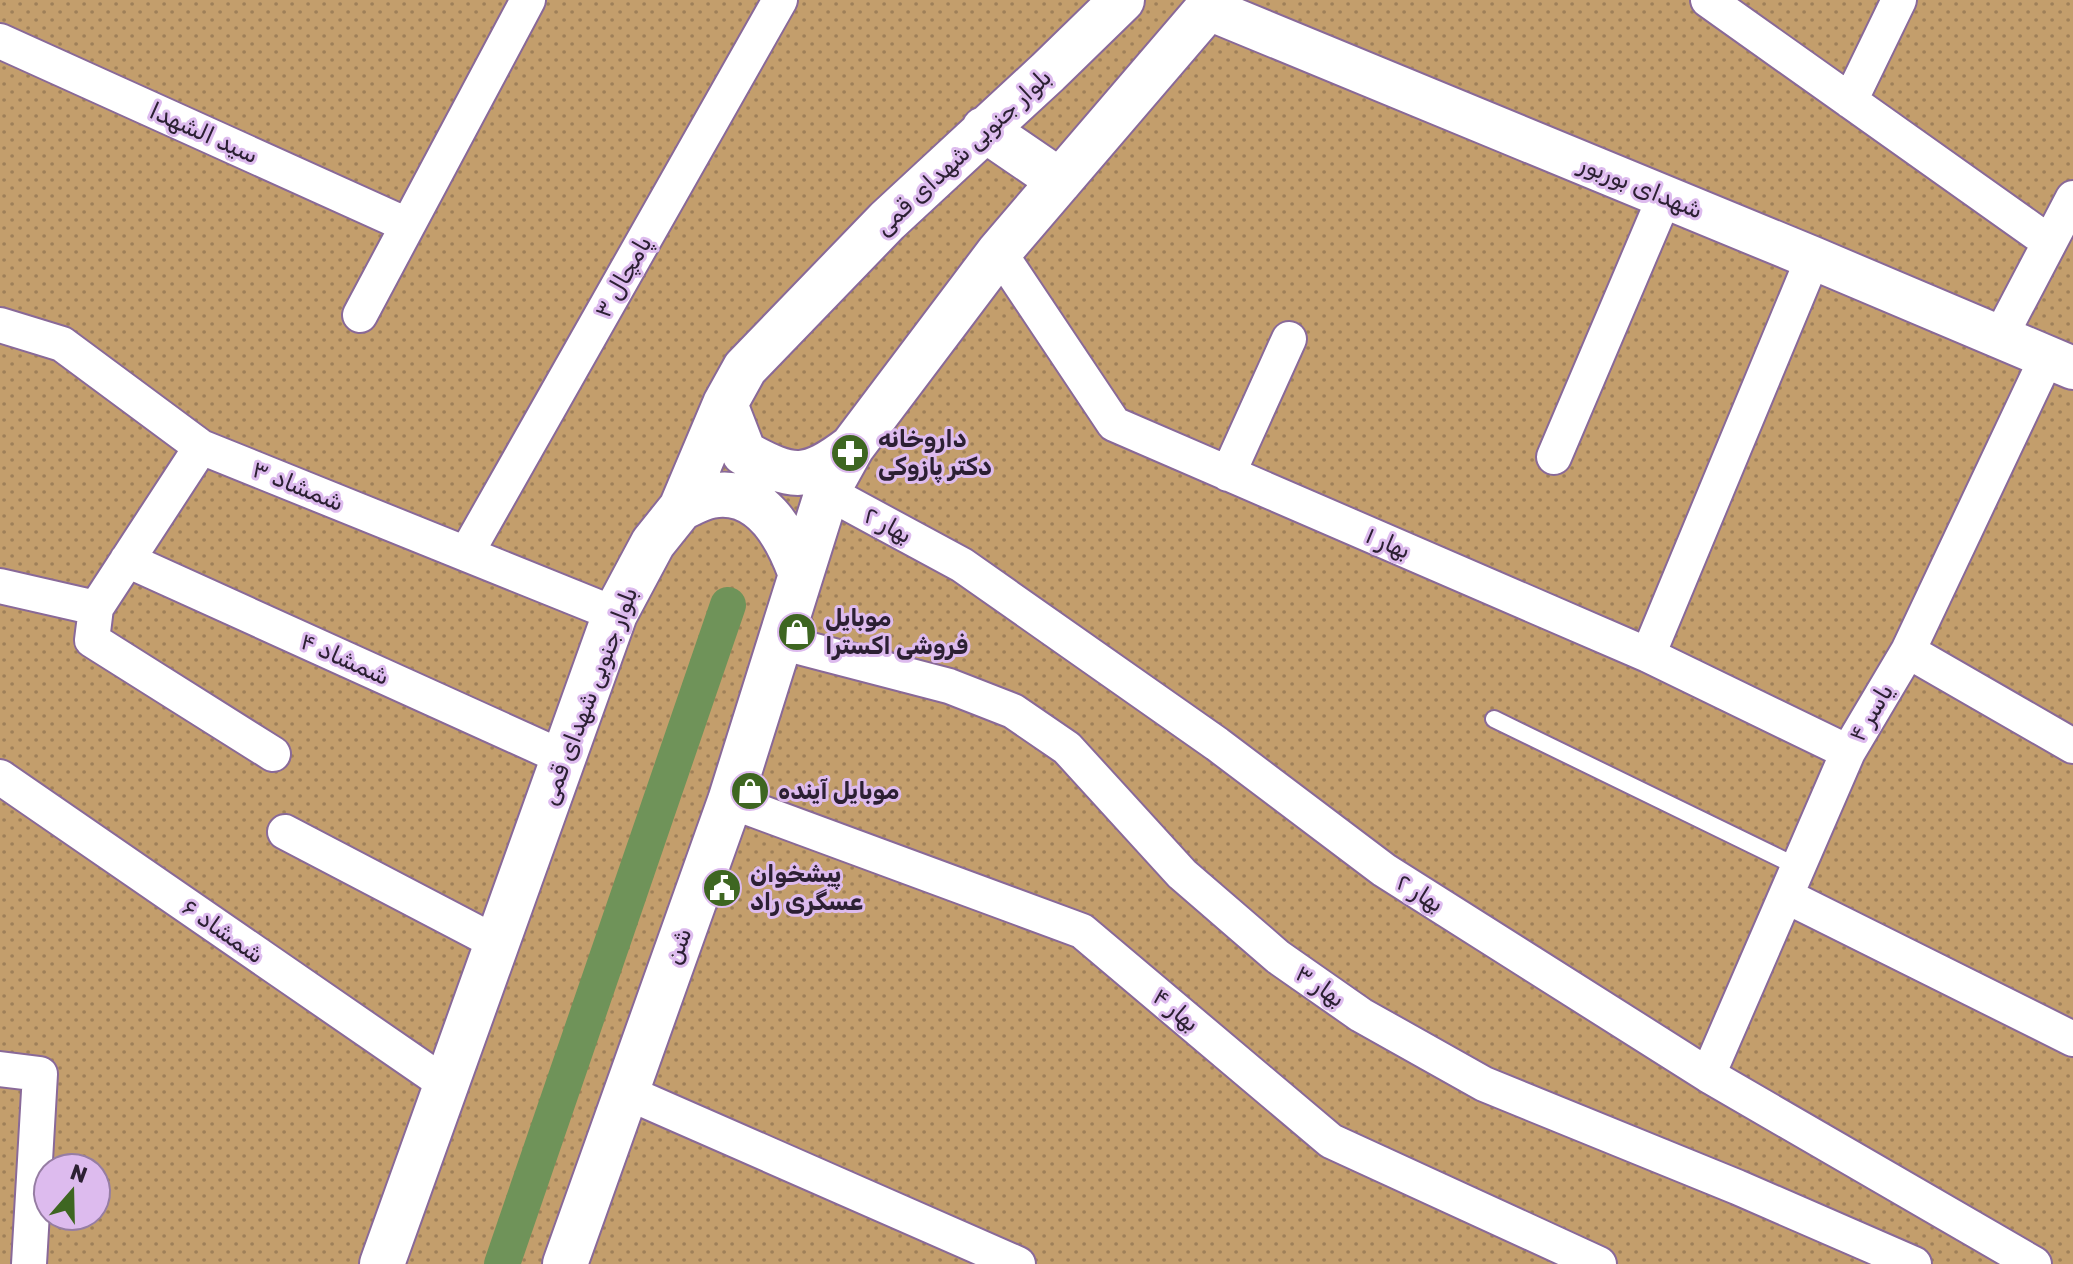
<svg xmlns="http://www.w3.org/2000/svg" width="2073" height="1264" font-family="Rubik,Cairo,sans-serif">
	<defs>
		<pattern id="grass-dots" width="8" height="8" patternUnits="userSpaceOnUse" patternTransform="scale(2)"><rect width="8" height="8" fill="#c39e6c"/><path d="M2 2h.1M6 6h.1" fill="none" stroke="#9f8059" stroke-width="1.8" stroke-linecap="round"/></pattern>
	</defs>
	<rect width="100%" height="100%" fill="#dbe"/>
	<path fill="url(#grass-dots)" fill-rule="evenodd" d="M0,0H2073V1264H0ZM48,1168H96V1216H48Z"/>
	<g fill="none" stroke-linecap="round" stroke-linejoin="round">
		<path stroke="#6f9359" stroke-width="36" d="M502,1264L728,605"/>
		<defs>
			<path id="service" d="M1494,719L1798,867"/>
			<path id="minor" d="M1708,0L2049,242
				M0,41L407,225
				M1850,101L1899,0
				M999,252L1114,424L1648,655L1848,752
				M360,315L528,0
				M0,325L62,344L201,447L615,614
				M2000,337L2073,198
				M201,447L96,608L92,640L273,754
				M1554,457L1665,196
				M1228,474L1289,339
				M827,492L962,565L1217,744L1384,870L1708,1075L2034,1264
				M466,554L780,0
				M127,560L564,758
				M0,586L96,608
				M780,642L949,686L1013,711L1067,748L1182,874L1278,957L1361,1015L1484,1084L1737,1187L1914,1264
				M1908,651L2073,746
				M1648,655L1813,258
				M0,777L447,1085
				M730,801L1082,931L1331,1141L1599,1264
				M285,832L497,943
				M1786,896L2073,1039
				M0,1069L40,1074L29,1264
				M1708,1075L1848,752L1908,651L2047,357
				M626,1092L1018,1264"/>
			<path id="tertiary" d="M1209,9L1813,258L2073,368"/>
			<path id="secondary" d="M984,129L1060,181
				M725,404L744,453C793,480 807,481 852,447
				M681,508C690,504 701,498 711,496C760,486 786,534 800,572
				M382,1264L615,614L653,543L681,508L725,404L745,368L887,221L1048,72L1122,0
				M565,1264L730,801L827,492L852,447L999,252L1215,0"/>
		</defs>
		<use href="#service" stroke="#896998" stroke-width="20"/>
		<use href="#minor" stroke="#896998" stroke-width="38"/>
		<use href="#tertiary" stroke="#896998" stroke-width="46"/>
		<use href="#secondary" stroke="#896998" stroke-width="48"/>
		<use href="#service" stroke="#fff" stroke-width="16"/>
		<use href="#minor" stroke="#fff" stroke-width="34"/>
		<use href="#tertiary" stroke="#fff" stroke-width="42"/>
		<use href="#secondary" stroke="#fff" stroke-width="44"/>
	</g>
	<defs>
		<symbol id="pharmacy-disc" viewBox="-11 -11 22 22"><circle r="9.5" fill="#3e6621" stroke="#dbe"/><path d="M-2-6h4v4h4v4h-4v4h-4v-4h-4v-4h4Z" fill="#fff"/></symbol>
		<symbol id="shop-disc" viewBox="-11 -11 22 22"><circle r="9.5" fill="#3e6621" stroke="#dbe"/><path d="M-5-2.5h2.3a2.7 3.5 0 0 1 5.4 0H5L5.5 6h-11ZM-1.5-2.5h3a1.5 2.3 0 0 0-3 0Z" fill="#fff"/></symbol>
		<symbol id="civic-disc" viewBox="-11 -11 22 22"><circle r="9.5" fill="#3e6621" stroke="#dbe"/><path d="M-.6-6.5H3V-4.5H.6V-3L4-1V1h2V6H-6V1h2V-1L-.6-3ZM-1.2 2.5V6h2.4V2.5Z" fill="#fff"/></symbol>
	</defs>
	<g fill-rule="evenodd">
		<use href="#pharmacy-disc" x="828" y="431" width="44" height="44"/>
		<use href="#shop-disc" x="775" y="610" width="44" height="44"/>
		<use href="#shop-disc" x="728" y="769" width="44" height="44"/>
		<use href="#civic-disc" x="700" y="866" width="44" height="44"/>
	</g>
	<g text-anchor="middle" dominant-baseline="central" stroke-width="6" stroke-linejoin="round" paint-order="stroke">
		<g font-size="24" fill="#2c2033" stroke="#dbe">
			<text transform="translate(204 133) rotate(24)">سید الشهدا</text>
			<text transform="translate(963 152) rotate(-43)">بلوار جنوبی شهدای قمی</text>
			<text transform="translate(1641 187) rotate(22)">شهدای بوربور</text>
			<text transform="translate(623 277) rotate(-60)">پامچال ۳</text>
			<text transform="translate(298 486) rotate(22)">شمشاد ۳</text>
			<text transform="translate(888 525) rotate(28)">بهار ۲</text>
			<text transform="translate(1388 543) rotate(23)">بهار ۱</text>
			<text transform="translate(345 659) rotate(24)">شمشاد ۴</text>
			<text transform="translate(589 696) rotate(-69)">بلوار جنوبی شهدای قمی</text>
			<text transform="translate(1871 713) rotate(-59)">یاسر ۴</text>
			<text transform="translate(1420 893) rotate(32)">بهار ۲</text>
			<text transform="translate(223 931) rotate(35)">شمشاد ۶</text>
			<text transform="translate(678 946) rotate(-70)">شن</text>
			<text transform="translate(1320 986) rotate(35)">بهار ۳</text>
			<text transform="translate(1176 1010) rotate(40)">بهار ۴</text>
		</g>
		<g font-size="24" font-weight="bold" fill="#2c2033" stroke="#dbe" text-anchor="start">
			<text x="878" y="439">داروخانه<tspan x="878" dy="28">دکتر پازوکی</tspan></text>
			<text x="825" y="618">موبایل<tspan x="825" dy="28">فروشی اکسترا</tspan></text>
			<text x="778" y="791">موبایل آینده</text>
			<text x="750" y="874">پیشخوان<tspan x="750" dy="28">عسگری راد</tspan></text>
		</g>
	</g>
	<g transform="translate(72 1192) rotate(20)"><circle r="38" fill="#ddbbee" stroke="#967da3" stroke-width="2"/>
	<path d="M0-6L14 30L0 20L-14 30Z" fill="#3e6621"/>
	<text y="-12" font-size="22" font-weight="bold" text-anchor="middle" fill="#2c2033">N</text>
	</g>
</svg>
